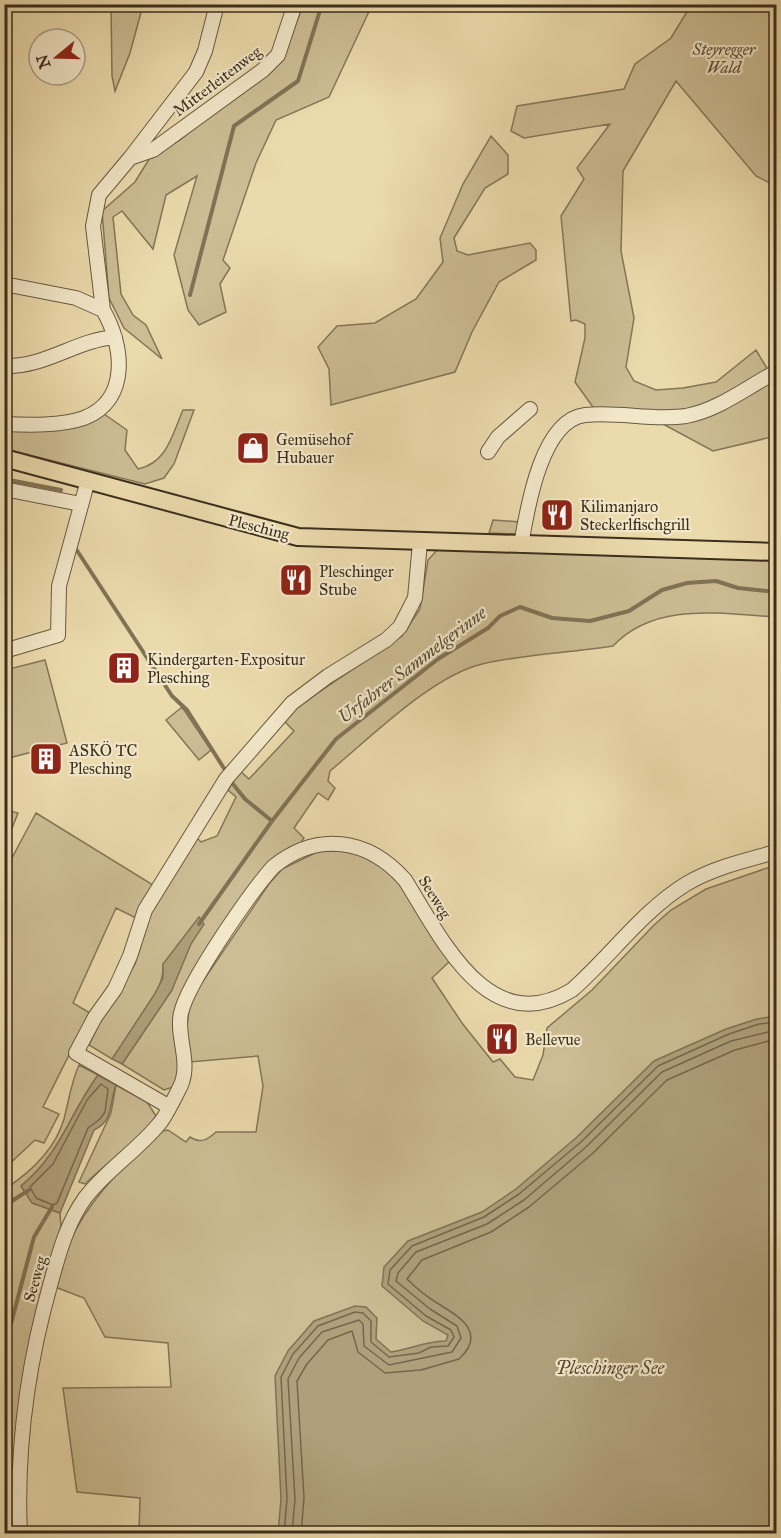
<svg xmlns="http://www.w3.org/2000/svg" width="781" height="1538" font-family="'IM FELL Great Primer',serif">
	<rect width="100%" height="100%" fill="#ebdaac"/>
	<filter id="stains"><feTurbulence type="fractalNoise" baseFrequency=".00333" numOctaves="4"/><feColorMatrix values="0 0 0 0 .2 0 0 0 0 .09 0 0 0 0 .02 0 0 0 .5 -.17"/></filter>
	<radialGradient id="worn" r=".72"><stop offset=".6" stop-color="#630" stop-opacity="0"/><stop offset="1" stop-color="#630" stop-opacity=".3"/></radialGradient>
	<path fill="#cdbd94" stroke="#847658" stroke-width="1.5" d="M111,5H143L130,53L115,91L112,76Z
		M303,5H372L329,97L276,120L256,163L223,260L230,268L220,284L226,312L199,325L188,310L174,255L197,176L166,195L153,249L122,211L113,217L121,294L133,315L146,325L162,359L124,328L109,298L102,211L135,182L151,156L180,140L284,56Z
		M691,5H776V186L756,176L676,81L623,171L621,251L634,318L626,367L634,381L656,390L683,388L716,382L756,350L768,370C750,381 731,394 712,403C677,419 632,411 595,410L575,382L585,338V324L576,320L571,321L561,216L584,179L577,168L610,124L524,138L511,131L517,106L624,89L635,64L671,38Z
		M491,136L508,155V174L485,188L454,238L457,251L468,255L530,243L536,250V260L499,282L472,332L455,372L331,405L329,369L318,347L337,326L375,323L416,299L443,262L440,238L463,184Z
		M776,379V436L713,451L661,423L696,420L709,416Z
		M183,410H194L174,464L164,478L145,484L5,449V430L104,414L127,430L125,450L138,469C167,463 172,435 183,410Z
		M493,520L520,522L517,534L489,533Z
		M438,549L776,561V617C722,614 655,601 613,646C570,653 525,654 482,664C432,676 370,738 330,771L328,781L335,788L328,800L318,793L294,828L304,838L300,844L282,853L264,869L184,994L181,1069L173,1087L164,1090L122,1064L172,990L163,964C166,992 128,1037 112,1059L89,1045L99,1024L135,964L151,913L196,837L201,842L217,836L236,797L228,790L240,771L249,779L294,731L285,722L297,707L402,636L420,609L428,560Z
		M45,660L67,743L5,759V670Z
		M182,707L211,750L199,760L166,720Z
		M5,810L18,813L5,846L4,810Z
		M36,813L153,885L136,918L116,908L73,1003L90,1013L43,1107L59,1114L44,1143L35,1140L5,1168V871Z
		M319,851H355L396,876L450,955L449,962L432,978L462,1023L493,1062L500,1059L515,1077L533,1080L543,1055L547,1028L592,990L654,925L671,910L706,889L776,865V1533H139L140,1498L77,1492L63,1388L171,1387L168,1343L105,1337L84,1298L55,1287C61,1268 66,1246 76,1229C98,1190 129,1160 163,1131L168,1130L186,1142L190,1137C201,1144 207,1140 216,1132H256L263,1086L258,1056L190,1062L186,1037L190,1000L269,884L282,869Z
		M79,1065L98,1075C69,1115 61,1153 21,1186L32,1203L60,1213L61,1227L41,1301L15,1533L5,1534V1189C31,1172 55,1150 64,1119C69,1100 71,1083 79,1065Z
		M116,1085L147,1102L156,1116C143,1141 106,1162 85,1184L79,1182L111,1113Z"/>
	<path fill="#afa07b" stroke="#817255" stroke-width="1.5" d="M199,917L204,924L191,944L172,990L122,1064L112,1059L154,995L163,978V964Z
		M776,1016V1533H278L281,1499L275,1376L288,1351L314,1321L355,1306L366,1307L377,1318L376,1339L391,1352C410,1349 427,1341 446,1341L448,1335L423,1321L382,1286L384,1267L408,1241L482,1212L516,1189L577,1137L654,1061L726,1029L757,1019Z
		M98,1075L116,1085C109,1103 114,1121 94,1130L60,1213L32,1203L21,1186C61,1153 69,1115 98,1075Z"/>
	<g fill="none" stroke-linecap="round" stroke-linejoin="round">
		<path stroke="#75674c" stroke-width="1.5" d="M101,1084L108,1089L105,1112L100,1119L88,1128L57,1203L53,1205L36,1198L30,1187L53,1164L87,1100Z
			M284,1534L287,1499L281,1377L293,1354L318,1326L355,1312L363,1313L371,1321V1342L389,1357L419,1353L431,1347L448,1346L454,1337L451,1330L426,1316L388,1284L390,1270L412,1246L484,1217L519,1194L581,1142L658,1066L729,1034L759,1024L776,1022
			M292,1534L295,1499L288,1379L299,1358L322,1332L359,1320L363,1324L364,1346L389,1365L452,1352L461,1338L457,1326L430,1309L396,1281L398,1273L416,1252L487,1224L524,1200L586,1147L662,1072L731,1041L776,1030
			M301,1534L304,1498L297,1381L307,1364L328,1340L352,1331L358,1352L385,1373L421,1370L459,1359C488,1332 458,1316 437,1303C426,1296 416,1288 407,1279L422,1260L491,1232L529,1207L592,1154L667,1080L735,1050L776,1039"/>
		<path stroke="#817255" stroke-width="4" d="M190,295L234,126L298,81L322,4
			M4,479L61,490
			M76,549L172,696L187,710L225,770
			M233,784L245,799L272,821
			M199,924L272,821L336,739L438,659L488,628L500,616L520,607L552,618L590,621L629,611L662,590L687,583L716,581L738,588L776,592
			M4,1206L29,1190
			M4,1350L34,1237L52,1207"/>
		<defs>
			<path id="minor" d="M130,158L196,72L205,51L217,4
				M4,284L76,298L103,310C123,344 131,400 84,418C61,426 29,425 4,424
				M103,310L93,226L99,195L130,158L153,150L263,70L278,55L295,4
				M4,366C44,368 76,340 115,337
				M488,452L498,437L530,409
				M4,489L81,504
				M521,545C527,510 541,420 585,415C618,411 652,421 686,416C719,410 747,387 776,372
				M4,651L58,635L59,586L88,480
				M168,1106L76,1053L95,1017L115,989L130,956L145,910L226,779L292,703L328,676L386,640L400,627L415,598L420,542
				M20,1534C16,1449 28,1363 51,1282C59,1253 67,1223 85,1198C106,1170 137,1151 159,1124C165,1118 177,1093 181,1085C191,1061 176,1037 181,1013C188,982 250,893 273,867C317,831 368,838 405,880C441,937 488,1041 572,990C611,956 641,912 686,884C713,868 746,860 776,852"/>
			<path id="major" d="M4,458L298,537L776,552"/>
		</defs>
		<use href="#minor" stroke="#675941" stroke-width="16"/>
		<use href="#major" stroke="#3b2e1d" stroke-width="20"/>
		<use href="#minor" stroke="#f2e7c9" stroke-width="14"/>
		<use href="#major" stroke="#ebdaac" stroke-width="16"/>
	</g>
	<defs>
		<symbol id="shop-square" viewBox="-11 -11 22 22"><rect x="-9" y="-9" width="18" height="18" rx="4" fill="#8f2418" stroke="#f2e7c9"/><path d="M-5-2.5h2.3a2.7 3.5 0 0 1 5.4 0H5L5.5 6h-11ZM-1.5-2.5h3a1.5 2.3 0 0 0-3 0Z" fill="#fff"/></symbol>
		<symbol id="restaurant-square" viewBox="-11 -11 22 22"><rect x="-9" y="-9" width="18" height="18" rx="4" fill="#8f2418" stroke="#f2e7c9"/><path d="M-5-6h1v4h1v-4h1v4h1v-4h1v5L-1.5 .5V6h-2V.5L-5-1ZM5-6V6H3V1.5H1.5Q1.5-4 5-6Z" fill="#fff"/></symbol>
		<symbol id="building-square" viewBox="-11 -11 22 22"><rect x="-9" y="-9" width="18" height="18" rx="4" fill="#8f2418" stroke="#f2e7c9"/><path d="M-4-6H4V6H1V3H-1V6H-4ZM-2.5-4.3h1.7v1.8h-1.7ZM.8-4.3h1.7v1.8H.8ZM-2.5-1h1.7V.8h-1.7ZM.8-1h1.7V.8H.8Z" fill="#fff"/></symbol>
	</defs>
	<g fill-rule="evenodd">
		<use href="#shop-square" x="234" y="429" width="38" height="38"/>
		<use href="#restaurant-square" x="538" y="496" width="38" height="38"/>
		<use href="#restaurant-square" x="277" y="561" width="38" height="38"/>
		<use href="#building-square" x="105" y="649" width="38" height="38"/>
		<use href="#building-square" x="27" y="740" width="38" height="38"/>
		<use href="#restaurant-square" x="483" y="1020" width="38" height="38"/>
	</g>
	<g text-anchor="middle" dominant-baseline="central" stroke-width="4.5" stroke-linejoin="round" paint-order="stroke">
		<g font-size="16" font-style="italic" fill="#584b35" stroke="#f2e7c9">
			<text x="724" y="49">Steyregger<tspan x="724" dy="18">Wald</tspan></text>
		</g>
		<g font-size="16" fill="#3b2e1d" stroke="#f2e7c9">
			<text transform="translate(217 81) rotate(-37)">Mitterleitenweg</text>
			<text transform="translate(259 527) rotate(14)">Plesching</text>
			<text transform="translate(435 897) rotate(58)">Seeweg</text>
			<text transform="translate(35 1279) rotate(-74)">Seeweg</text>
		</g>
		<g font-size="16" fill="#3b2e1d" stroke="#f2e7c9" text-anchor="start">
			<text x="276" y="439">Gemüsehof<tspan x="276" dy="18">Hubauer</tspan></text>
			<text x="580" y="506">Kilimanjaro<tspan x="580" dy="18">Steckerlfischgrill</tspan></text>
			<text x="319" y="571">Pleschinger<tspan x="319" dy="18">Stube</tspan></text>
			<text x="147" y="659">Kindergarten-Expositur<tspan x="147" dy="18">Plesching</tspan></text>
			<text x="69" y="750">ASKÖ TC<tspan x="69" dy="18">Plesching</tspan></text>
			<text x="525" y="1039">Bellevue</text>
		</g>
		<g font-size="18" font-style="italic" fill="#584a34" stroke="#f2e7c9">
			<text transform="translate(412 665) rotate(-37)">Urfahrer Sammelgerinne</text>
			<text x="610" y="1368">Pleschinger See</text>
		</g>
	</g>
	<rect width="781" height="1538" fill="none" stroke="#ebdaac" stroke-width="24"/>
	<rect x="6" y="6" width="769" height="1526" fill="none" stroke="#3b2e1d" stroke-width="3"/>
	<rect x="12" y="12" width="757" height="1514" fill="none" stroke="#3b2e1d" stroke-width="1.5"/>
	<g transform="translate(57 57) rotate(251)"><circle r="28" fill="#f2e7c9" stroke="#a99d84" stroke-width="1.5"/>
	<path d="M0-4.5L10 22L0 15L-10 22Z" fill="#8f2418"/>
	<text y="-9" font-size="16" font-weight="bold" text-anchor="middle" fill="#3b2e1d">N</text>
	</g>
	<rect width="100%" height="100%" filter="url(#stains)"/>
	<rect width="100%" height="100%" fill="url(#worn)"/>
</svg>
